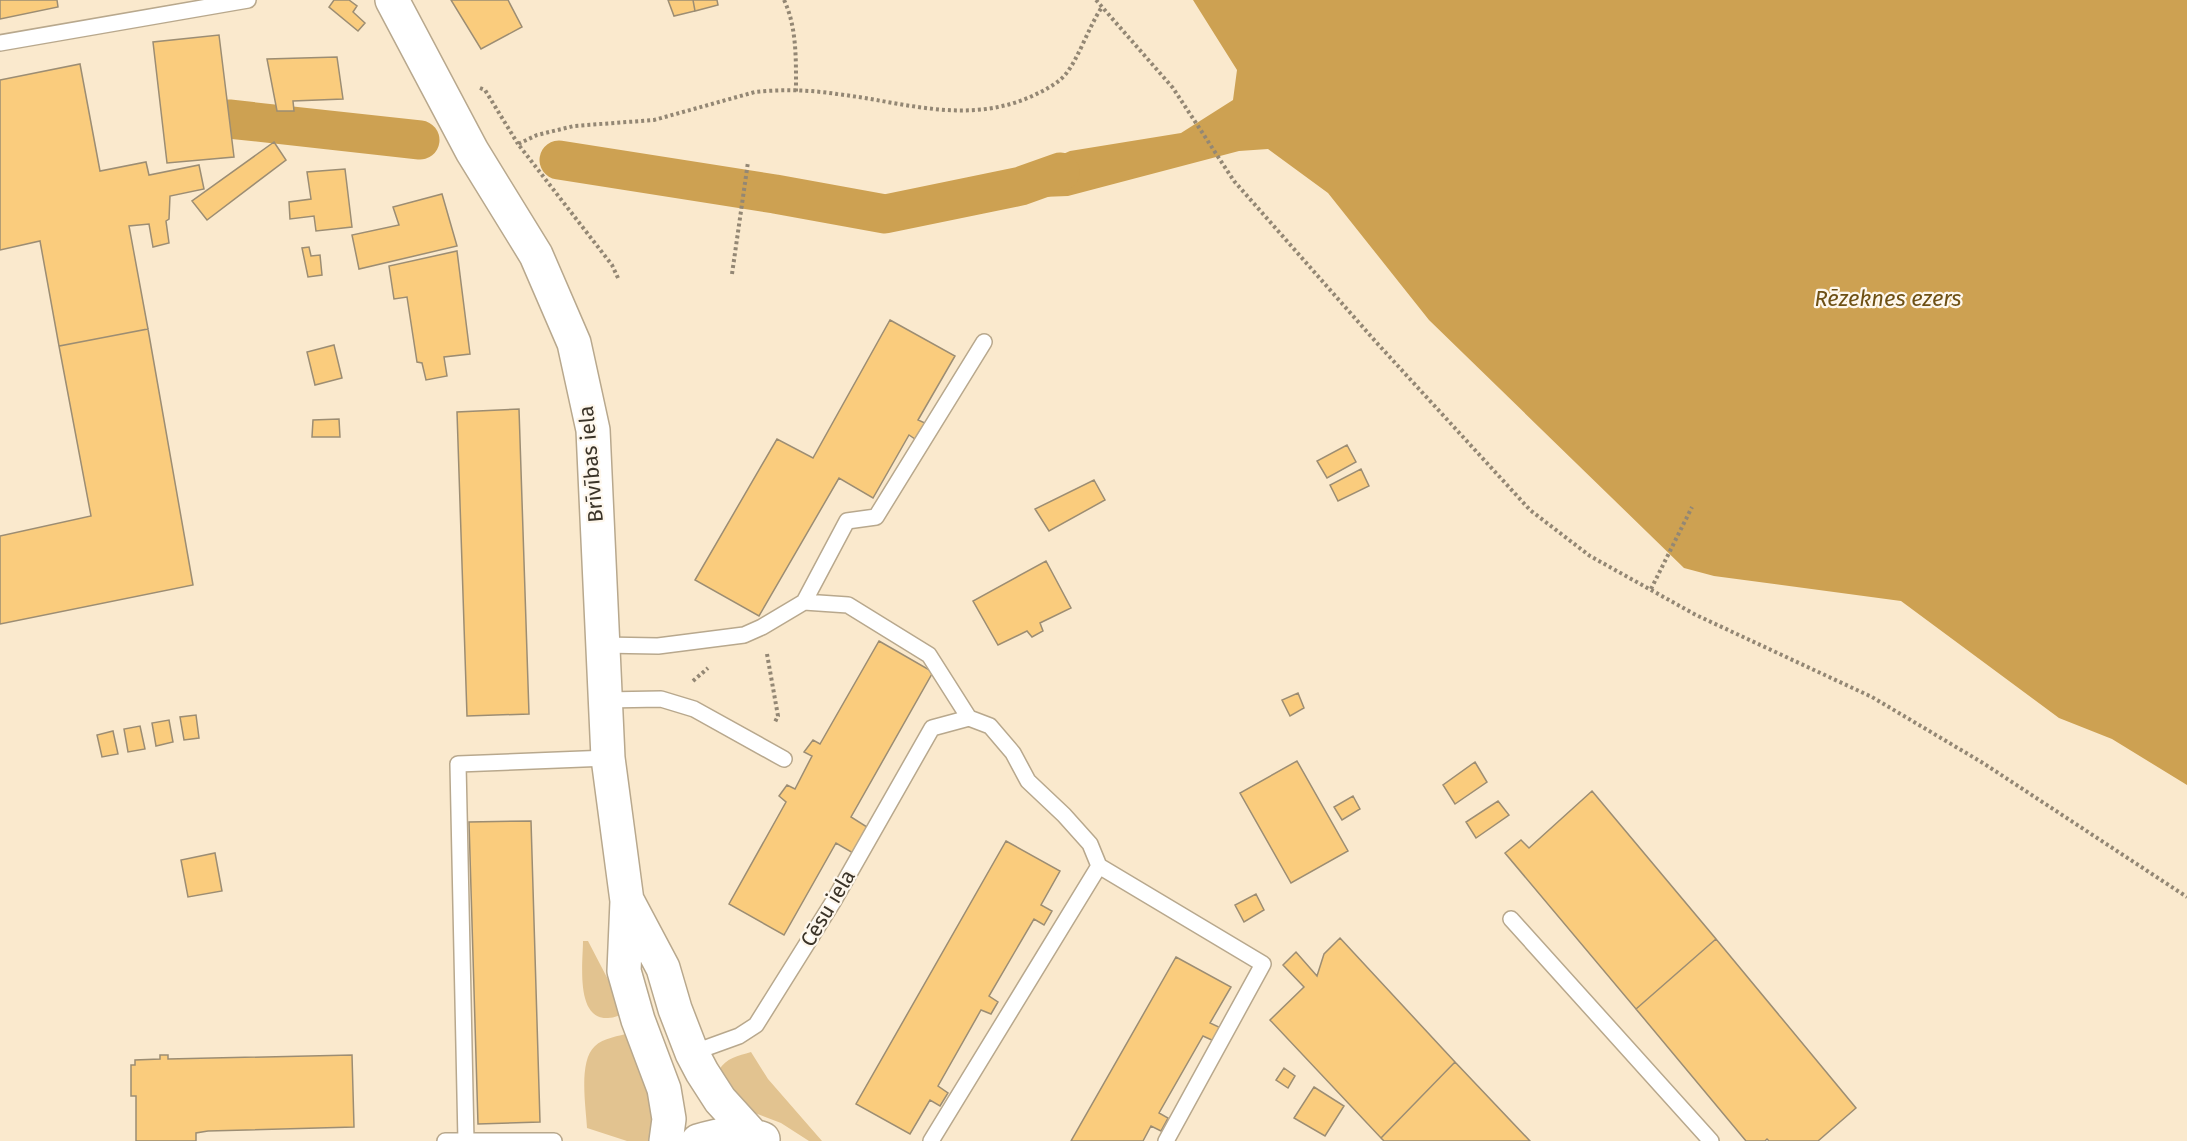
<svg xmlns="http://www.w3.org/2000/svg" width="2187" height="1141" font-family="'Fira Sans',sans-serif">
	<rect width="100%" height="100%" fill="#fae9cd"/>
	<path fill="#e2c390" d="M583,941H588L614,991L622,1014C618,1016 613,1018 608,1018C575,1020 583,962 583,941Z
		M630,1033L654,1100L652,1141H627L587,1128C586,1107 578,1061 595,1046C603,1038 619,1036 630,1033Z
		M751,1052L768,1079L822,1141H809L781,1123L742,1108L719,1070C726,1058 738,1056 751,1052Z"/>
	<path fill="#cda152" d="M1193,0H2187V785L2112,739L2059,718L1901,601L1714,576L1684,568L1429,320L1328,193L1268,149L1239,151L1068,196L1014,198L1006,179L1070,151L1181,133L1233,100L1237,70Z"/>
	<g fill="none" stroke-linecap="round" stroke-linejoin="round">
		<path stroke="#cda152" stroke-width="39" d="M229,119L420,140
			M559,160L775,194L885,214L1021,186L1060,172"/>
	</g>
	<path fill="#facc7d" stroke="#9c8d73" stroke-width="1.5" d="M0,0H57L58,7L0,19Z
		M334,0H349L357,6L353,12L365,23L358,31L329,7Z
		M451,0H508L522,27L481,49Z
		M668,0H693L695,11L674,16Z
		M693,0H717L718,5L695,11Z
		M219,35L234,157L167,163L153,42Z
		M337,57L343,99L293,101L294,111H277L267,59Z
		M80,64L100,171L146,162L149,175L199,165L204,189L170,196L169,219L166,221L169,243L153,247L149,224L129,226L148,329L59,346L40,241L0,250V80Z
		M274,142L286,160L207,220L192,201Z
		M345,169L352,227L316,231L314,216L290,219L289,202L311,199L307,172Z
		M442,194L457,246L359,269L352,235L399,225L393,207Z
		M309,247L311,256L320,255L322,275L308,277L302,248Z
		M457,251L470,354L444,357L447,376L426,380L422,363L417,362L407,297L394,299L389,266Z
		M890,320L955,356L918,420L925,423L915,439L909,435L873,498L839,478L759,616L695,580L777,439L813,458Z
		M148,329L193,585L0,624V536L91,516L59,346Z
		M334,345L342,378L315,385L307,352Z
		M519,409L529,714L467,716L457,412Z
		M339,419L340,437H312L313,420Z
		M1347,445L1356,462L1327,478L1317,461Z
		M1361,469L1369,486L1338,501L1330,485Z
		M1094,480L1105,500L1049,531L1035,509Z
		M1046,561L1071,608L1040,623L1043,631L1032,637L1027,631L998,645L973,601Z
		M879,641L933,672L851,817L867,827L853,853L836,843L784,935L729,904L786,802L779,796L787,785L795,789L812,756L804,752L813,740L820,744Z
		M1298,693L1304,708L1290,716L1282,700Z
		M196,715L199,738L184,740L180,717Z
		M169,720L173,742L156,746L152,723Z
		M140,726L145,749L128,752L124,729Z
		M113,731L118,754L102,757L97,735Z
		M1297,761L1348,851L1291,883L1240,793Z
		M1475,762L1487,782L1455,804L1443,785Z
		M1592,791L1716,939L1636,1009L1505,853L1521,840L1529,848Z
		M1353,796L1360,809L1342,820L1334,807Z
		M1498,801L1509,815L1476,838L1466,822Z
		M531,821L540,1122L478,1124L469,822Z
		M1006,841L1060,871L1041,905L1052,911L1044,925L1034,919L989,996L998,1002L991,1014L981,1010L938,1086L948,1093L940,1106L930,1100L910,1134L856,1104Z
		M215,853L222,891L188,897L181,860Z
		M1256,894L1264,910L1244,922L1235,905Z
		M1340,938L1455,1062L1381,1138L1270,1020L1304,987L1283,965L1296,952L1317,976L1324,954Z
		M1716,939L1856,1108L1818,1141H1769L1767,1139L1765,1141H1746L1636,1009Z
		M1176,957L1231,987L1210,1023L1221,1028L1214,1041L1203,1036L1159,1113L1168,1118L1161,1131L1151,1126L1143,1141H1071Z
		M160,1055H168V1059L352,1055L354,1127L208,1131L196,1133V1141H136V1096H131V1065H135V1060L160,1059Z
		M1455,1062L1530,1141H1384L1381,1138Z
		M1284,1068L1295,1076L1288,1088L1276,1080Z
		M1314,1087L1344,1106L1325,1136L1294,1118Z"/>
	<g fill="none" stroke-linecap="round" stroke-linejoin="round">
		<defs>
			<path id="service" d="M0,43L248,0
				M804,602L847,521L876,517L984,342
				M602,645L658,646L744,635L762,627L804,602L848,605L929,655L969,718
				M605,700L661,699L694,709L784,759
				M1511,919L1711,1141
				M692,1053L739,1036L756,1025L833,902L932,728L969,718L990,726L1013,753L1028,781L1064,815L1090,844L1099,866
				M445,1141H466
				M554,1141H466L458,764L608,758
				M931,1141L1099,866L1263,964L1166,1141"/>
			<path id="secondary" d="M392,0L472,151L536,255L574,343L593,430L608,758L627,901L624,971L638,1020L664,1089L669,1119L666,1141
				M628,902L663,968L675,1009L692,1053L702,1072L720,1100L752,1135
				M698,1141C720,1134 741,1131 763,1139"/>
		</defs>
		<use href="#service" stroke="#b8a88d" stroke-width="18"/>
		<use href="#secondary" stroke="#b8a88d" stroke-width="36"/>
		<path stroke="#938774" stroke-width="4" stroke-dasharray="3 3" stroke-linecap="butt" d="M784,0C797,27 796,61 796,92
			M1096,0L1173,88L1234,181L1376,342L1530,510L1590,556L1696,615L1872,697L1983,763L2187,897
			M480,88L485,90L518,144
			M732,274L748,162
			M618,278L612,265L518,144L537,135L574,126L654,120L755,92C782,89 811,90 837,94C904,102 965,125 1030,97C1043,91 1056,85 1065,75C1078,60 1089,26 1102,7
			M1651,589L1692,507
			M767,654L778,716L775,722
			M693,681L708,668"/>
		<use href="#service" stroke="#fff" stroke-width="15"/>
		<use href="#secondary" stroke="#fff" stroke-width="33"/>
	</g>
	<g text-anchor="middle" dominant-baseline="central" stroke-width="4.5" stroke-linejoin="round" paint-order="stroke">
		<g font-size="21" fill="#3a3328" stroke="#fef7ec">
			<text transform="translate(591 464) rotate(-95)">Brīvības iela</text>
			<text transform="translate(828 908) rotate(-59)">Cēsu iela</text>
		</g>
		<g font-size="22" font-style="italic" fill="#6e5014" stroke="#fef7ec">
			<text x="1888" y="298">Rēzeknes ezers</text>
		</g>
	</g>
</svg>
